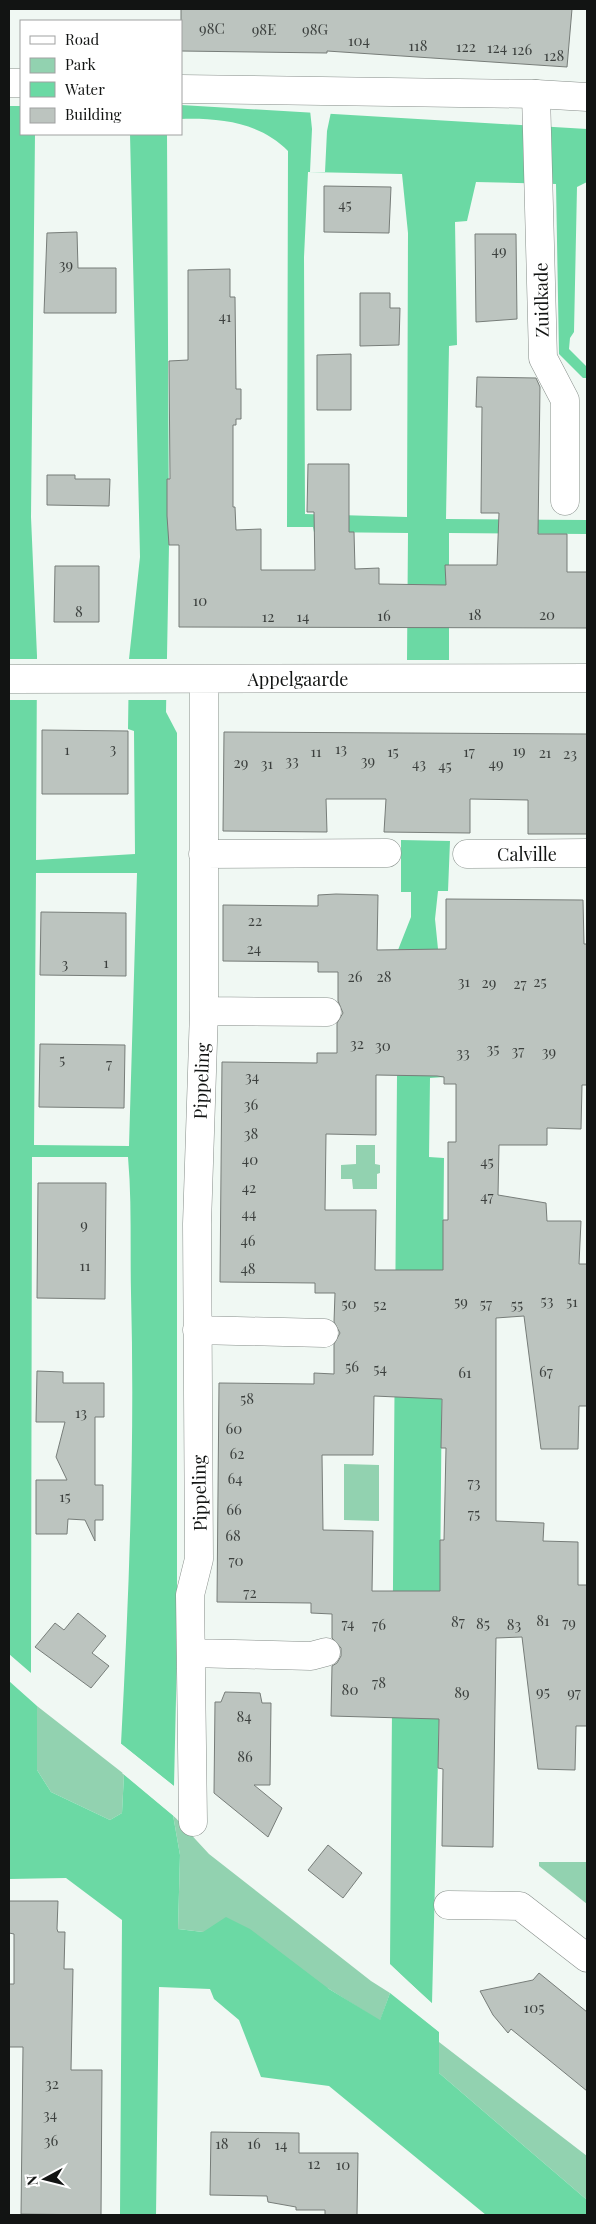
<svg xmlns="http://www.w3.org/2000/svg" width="596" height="2224" font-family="'Playfair Display',serif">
	<rect width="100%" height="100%" fill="#f0f8f3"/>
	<path fill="#92d2b0" d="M356,1145H375V1164L380,1165V1173L377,1174V1189H353L352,1179H341V1165L356,1164Z
		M344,1464L379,1465V1521L344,1520Z
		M37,1706L124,1774L122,1813L110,1820L51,1792L37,1770Z
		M173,1815L209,1854L371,1981L390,1993L380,2021L329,1989L203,1932L178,1929L180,1855Z
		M539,1862H587V1904L539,1866Z
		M439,2042L587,2156V2200L439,2073Z"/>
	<path fill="#6bd9a4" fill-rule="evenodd" d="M181,105L587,129V182L577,187L574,332L570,338L569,349L587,367V378H583L559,354L556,184L476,182L467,221L455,222L457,345L449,346L446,519L587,520V534L449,533V660H407L408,533L314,532L313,527H287L288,151C260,122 219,118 181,119ZM308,172L402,174L408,233L407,517L305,514L304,257Z
		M9,106H21V134H35L31,517L37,656L36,860L135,854L134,731L128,729L129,659L140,557L130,134H167L169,545L166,712L177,733V1655L174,1786L121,1744C129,1594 135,1444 131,1293C130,1248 132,1202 128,1157H32L31,1673L9,1654ZM36,873H137L129,1146L34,1145Z
		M401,840L450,841L448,891H438L435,919L438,949H446L444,1077L430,1078L429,1157L444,1158L440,1591H433V1606L439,1719L432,2004L390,1964L398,950L411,917V892H401Z
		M9,1681L37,1706V1770L51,1792L110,1820L122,1813L124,1774L173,1815L180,1855L178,1929L203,1932L226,1917L250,1929L329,1989L380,2020L390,1993L439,2032V2073L587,2200V2215H486L329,2086L261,2077L239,2020L214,1999L210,1989L159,1987L156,2215H120L122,1920L66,1878L9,1879Z"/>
	<path fill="#f0f8f3" d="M310,110L331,112L327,131L325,172H310L312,129Z
		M9,659H39V700H9Z
		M127,659H170L169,700H126Z
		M405,660H451L449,663L407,662Z
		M119,1742L176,1788H173L120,1746Z
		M125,1772L174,1813L176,1818L122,1773Z
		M387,1962L434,2005V2006H430L388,1966Z
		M389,1991H392L441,2030L442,2034Z"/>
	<path fill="#bcc4bf" stroke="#777d79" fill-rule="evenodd" d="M181,9H572L567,67L327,51V53L181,51Z
		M324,186L391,187L389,233L324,232Z
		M77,232L78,268H116V313H44L47,233Z
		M475,234H516L517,319L476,322Z
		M230,269V297H235L236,389H241V419H236V425H233V507H235L236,530L261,529V570H315L314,512H307L308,464H349V532H354L355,569L379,568V584L446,585L445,565H497L499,513H481L482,407H476L477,377L536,378L540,387L538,534H567V572H587V628L179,627V545H169L167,516V479H170L169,361L188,360V270Z
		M360,293H390V308H400L399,345L360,346Z
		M351,354V410H317V355Z
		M47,475H75V479H110L109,506L47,505Z
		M55,566H99V622H54Z
		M42,730L128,731V794H42Z
		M224,732L587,734V834H528V800L470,799V833L384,832L386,799H326L327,832L223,831Z
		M336,894L378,895L377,950L446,949V899L583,900L584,944H587V1085H582L581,1129L547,1128V1145H499L498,1195L546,1203L547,1221H581L579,1264H587V1406H579L578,1449H541L524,1316L496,1318V1521L544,1523L543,1541L578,1542V1585H587V1726H576L575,1770L538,1769L522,1637L496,1638L493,1847L442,1846L443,1769L438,1768L439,1719L331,1716L332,1666L337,1663L341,1656V1648L332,1638V1614L311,1613V1603L217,1602L219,1383L314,1384V1373L334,1374V1344L340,1333L334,1322L335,1293H315V1283L220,1282L222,1062L317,1063V1053H337V1023L343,1013L338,1001V972H318V962L223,961V905L318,906V895ZM376,1075L437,1076L444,1077V1084H456V1142H448V1220H443V1270H375L376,1210H325L326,1134L376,1135ZM374,1396L442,1399L441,1448H446L444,1540H440V1591H372L373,1531L323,1530L322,1455H373Z
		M41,912L126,913V976L40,975Z
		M40,1044L125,1045L124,1108L39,1107Z
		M38,1183H106L105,1299L37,1298Z
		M37,1371L63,1372V1383H104V1417H95V1485H103V1520H95V1541L85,1520L68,1519L67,1534H36V1480H67L56,1457L65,1422H36Z
		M78,1613L106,1636L92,1653L109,1666L91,1688L35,1647L55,1623L64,1630Z
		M225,1692L260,1693L262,1703H271L270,1785H254L282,1808L268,1837L214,1793L215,1702H221Z
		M328,1845L362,1873L343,1898L308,1870Z
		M9,1901H58L57,1929L58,1932H65L64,1969H73L71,2070H102L101,2215L21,2214L23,2047H9V1984H14V1934L9,1933Z
		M539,1973L587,2012V2091L511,2029L508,2033L493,2015L480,1991L533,1980Z
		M211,2132L299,2133V2153H358L357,2215H325V2210H296V2207L268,2202L267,2196L210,2195Z"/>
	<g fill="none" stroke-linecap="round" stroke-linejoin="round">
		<defs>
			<path id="street" d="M536,94L543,358L565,400V501
				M9,679L587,678
				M203,854L387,853
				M467,854L587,853
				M204,1011L327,1012
				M197,1330L324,1333
				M191,1653L311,1656L326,1652
				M193,1822L190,1595L199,1559L197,1224L204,1011V679
				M448,1905L520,1906L587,1958"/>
			<path id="secondary" d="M9,83H21
				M181,89L536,94L587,97"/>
		</defs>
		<use href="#street" stroke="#878e8a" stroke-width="29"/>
		<use href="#secondary" stroke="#878e8a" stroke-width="29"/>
		<use href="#street" stroke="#fff" stroke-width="28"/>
		<use href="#secondary" stroke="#fff" stroke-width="28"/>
	</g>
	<g text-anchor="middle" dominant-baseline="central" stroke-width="4" stroke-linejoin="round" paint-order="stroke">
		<g font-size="15" fill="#3c403e">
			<text x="212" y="28">98C</text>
			<text x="264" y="29">98E</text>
			<text x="315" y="29">98G</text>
			<text x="359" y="40">104</text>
			<text x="418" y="45">118</text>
			<text x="466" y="46">122</text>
			<text x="497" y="47">124</text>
			<text x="522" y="49">126</text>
			<text x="554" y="55">128</text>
			<text x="345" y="204">45</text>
			<text x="499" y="250">49</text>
			<text x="66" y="264">39</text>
			<text x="225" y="316">41</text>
			<text x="200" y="600">10</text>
			<text x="79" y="611">8</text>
			<text x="475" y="614">18</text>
			<text x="547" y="614">20</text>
			<text x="384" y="615">16</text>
			<text x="268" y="616">12</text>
			<text x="303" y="616">14</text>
			<text x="113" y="748">3</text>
			<text x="341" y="748">13</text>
			<text x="67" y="749">1</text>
			<text x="519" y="750">19</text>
			<text x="316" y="751">11</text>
			<text x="393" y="751">15</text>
			<text x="469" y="751">17</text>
			<text x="545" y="752">21</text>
			<text x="570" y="753">23</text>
			<text x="292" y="760">33</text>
			<text x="368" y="760">39</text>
			<text x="241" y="762">29</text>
			<text x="267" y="763">31</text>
			<text x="419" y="763">43</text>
			<text x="496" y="763">49</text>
			<text x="445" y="765">45</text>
			<text x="255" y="920">22</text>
			<text x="254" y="948">24</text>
			<text x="106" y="962">1</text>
			<text x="65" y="963">3</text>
			<text x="355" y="976">26</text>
			<text x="384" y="976">28</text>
			<text x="464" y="981">31</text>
			<text x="540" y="981">25</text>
			<text x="489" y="982">29</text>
			<text x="520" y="983">27</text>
			<text x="357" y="1043">32</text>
			<text x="383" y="1045">30</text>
			<text x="493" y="1048">35</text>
			<text x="518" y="1050">37</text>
			<text x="549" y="1051">39</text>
			<text x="463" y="1052">33</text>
			<text x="62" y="1059">5</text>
			<text x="109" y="1063">7</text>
			<text x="252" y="1076">34</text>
			<text x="251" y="1104">36</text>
			<text x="251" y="1133">38</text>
			<text x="250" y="1159">40</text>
			<text x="487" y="1161">45</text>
			<text x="249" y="1187">42</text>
			<text x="487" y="1196">47</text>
			<text x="249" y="1213">44</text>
			<text x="84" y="1224">9</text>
			<text x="248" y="1240">46</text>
			<text x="85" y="1265">11</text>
			<text x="248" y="1268">48</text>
			<text x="547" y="1300">53</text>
			<text x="461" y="1301">59</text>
			<text x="572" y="1301">51</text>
			<text x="349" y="1303">50</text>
			<text x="486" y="1303">57</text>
			<text x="380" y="1304">52</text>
			<text x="517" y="1304">55</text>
			<text x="352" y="1366">56</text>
			<text x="380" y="1368">54</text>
			<text x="546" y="1371">67</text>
			<text x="465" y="1372">61</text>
			<text x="247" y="1398">58</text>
			<text x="81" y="1412">13</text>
			<text x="234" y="1428">60</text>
			<text x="237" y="1453">62</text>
			<text x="235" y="1478">64</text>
			<text x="474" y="1482">73</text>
			<text x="65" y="1496">15</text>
			<text x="234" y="1509">66</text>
			<text x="474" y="1513">75</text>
			<text x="233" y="1535">68</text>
			<text x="236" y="1560">70</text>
			<text x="250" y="1592">72</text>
			<text x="543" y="1620">81</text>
			<text x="458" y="1621">87</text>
			<text x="569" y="1622">79</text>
			<text x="348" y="1623">74</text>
			<text x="483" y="1623">85</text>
			<text x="379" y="1624">76</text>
			<text x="514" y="1624">83</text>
			<text x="379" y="1682">78</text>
			<text x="350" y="1689">80</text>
			<text x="543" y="1691">95</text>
			<text x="462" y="1692">89</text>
			<text x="574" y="1692">97</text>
			<text x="244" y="1716">84</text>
			<text x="245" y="1756">86</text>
			<text x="534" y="2007">105</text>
			<text x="52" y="2083">32</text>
			<text x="50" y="2114">34</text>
			<text x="51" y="2140">36</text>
			<text x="222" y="2143">18</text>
			<text x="254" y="2143">16</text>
			<text x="281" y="2144">14</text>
			<text x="314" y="2163">12</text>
			<text x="343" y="2164">10</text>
		</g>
		<g font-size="18" fill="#121413" stroke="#fff">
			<text transform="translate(541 300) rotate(-91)">Zuidkade</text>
			<text x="298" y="679">Appelgaarde</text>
			<text x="527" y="854">Calville</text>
			<text transform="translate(201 1081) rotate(-88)">Pippeling</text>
			<text transform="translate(199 1493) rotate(-91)">Pippeling</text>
		</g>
	</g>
	<rect width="596" height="2224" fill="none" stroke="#121413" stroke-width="20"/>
	<rect x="20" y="20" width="162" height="115" fill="#ffffff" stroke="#a0a1a1"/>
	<rect x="30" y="36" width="25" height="8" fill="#ffffff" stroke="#a0a1a1"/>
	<text x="65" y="45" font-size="15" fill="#121413">Road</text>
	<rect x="30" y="58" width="25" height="15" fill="#92d2b0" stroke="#a0a1a1"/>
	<text x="65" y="70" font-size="15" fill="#121413">Park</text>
	<rect x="30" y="82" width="25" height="15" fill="#6bd9a4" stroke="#a0a1a1"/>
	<text x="65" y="95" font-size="15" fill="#121413">Water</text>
	<rect x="30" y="108" width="25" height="15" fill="#bcc4bf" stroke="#a0a1a1"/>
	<text x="65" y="120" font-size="15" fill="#121413">Building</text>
	<g transform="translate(45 2179) rotate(263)" stroke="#ffffff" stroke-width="4" paint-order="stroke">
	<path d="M0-4L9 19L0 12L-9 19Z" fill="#121413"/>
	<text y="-8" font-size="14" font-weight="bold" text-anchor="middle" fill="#121413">N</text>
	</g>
</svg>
